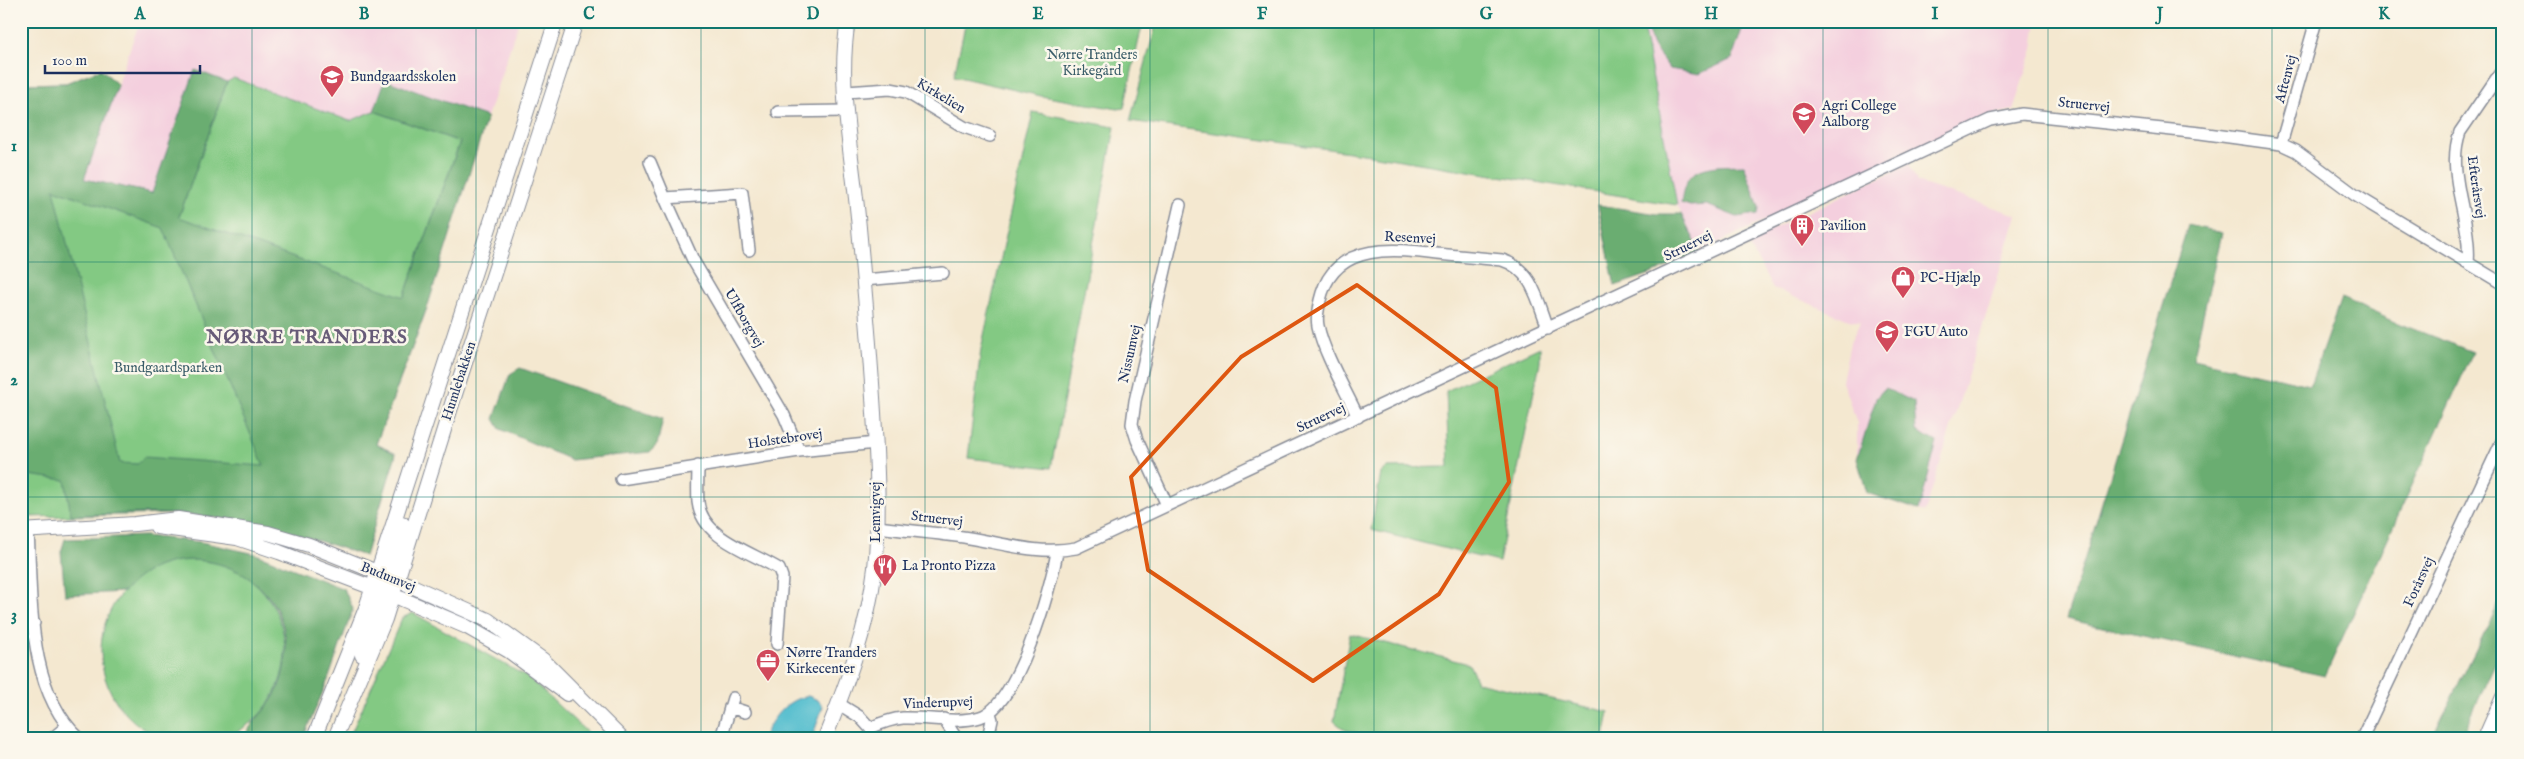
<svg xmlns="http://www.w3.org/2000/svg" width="2524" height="759" font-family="'IM FELL English',serif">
	<rect width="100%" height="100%" fill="#fbf7ec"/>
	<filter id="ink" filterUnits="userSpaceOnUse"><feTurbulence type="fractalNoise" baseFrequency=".02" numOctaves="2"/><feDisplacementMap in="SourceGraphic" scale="10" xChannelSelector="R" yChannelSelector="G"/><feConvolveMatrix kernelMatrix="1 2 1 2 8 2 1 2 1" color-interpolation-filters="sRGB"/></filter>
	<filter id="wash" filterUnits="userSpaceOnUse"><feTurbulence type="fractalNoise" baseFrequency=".0096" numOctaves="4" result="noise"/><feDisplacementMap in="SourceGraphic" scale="20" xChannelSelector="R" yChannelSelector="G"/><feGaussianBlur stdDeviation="1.12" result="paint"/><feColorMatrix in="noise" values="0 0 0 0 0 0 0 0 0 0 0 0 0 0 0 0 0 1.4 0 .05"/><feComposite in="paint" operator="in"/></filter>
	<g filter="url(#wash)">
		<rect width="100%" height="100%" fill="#f4e8d0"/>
		<path fill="#f4cfde" d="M147,21H519L487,117L385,80L374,111L350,121L234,78L227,82L195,70L152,193L84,179L137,29Z
			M1642,21H2037L2033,49L2013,110L1986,116L1700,251L1677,205Z
			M1909,164L1917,182L2017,215L1925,512L1867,493L1857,459V423L1842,381L1850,343L1860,322L1849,320L1773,288L1747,241Z"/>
		<path fill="#83c983" stroke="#4f7c70" d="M966,21H1143L1124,108L1118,109L1041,96L954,76Z
			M1157,21H1642L1677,205L1370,155L1130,121Z
			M101,69L118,85L84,179L152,193L179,217L227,82L234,78L350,121L374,111L460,142L404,297L428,305L376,444L396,454L365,556L304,535L229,519L177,514L21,517V84L66,83Z
			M1033,112L1115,127L1051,468L968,458L981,349Z
			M1540,347V362L1499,562L1371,530L1381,473L1387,468L1449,467L1446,391Z
			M101 651a92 92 0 1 1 184 0a92 92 0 1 1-184 0Z
			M413,613L529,678L593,738H349L402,618Z
			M1350,634L1469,664L1477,682L1609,712L1604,738H1378L1345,730L1334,721Z"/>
		<path fill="#6aad71" stroke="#426e68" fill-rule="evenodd" d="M1644,21H1744V23L1732,59L1699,74L1670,69L1654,48Z
			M101,69L118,85L84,179L152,193L195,70L227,82L179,217L404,297L460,142L374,111L385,80L487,117L428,305L376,444L396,454L365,556C304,535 243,518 179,514C143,512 107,515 71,515L65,480L21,474V81L25,84L66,83ZM54,189L163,228L264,466L144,457L138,464L120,463Z
			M1744,165L1759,207L1758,214L1737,217L1707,205L1690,206L1681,203C1682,196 1683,189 1686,183C1695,163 1726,166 1744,165Z
			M1598,205L1658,214H1681L1700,251L1656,272L1615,286Z
			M2188,225L2222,233L2193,359L2310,385L2341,298L2400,324L2473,352L2325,676L2066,619Z
			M520,368L663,419L657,445L650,452L571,460L500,429L494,419L510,374Z
			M1885,388L1914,402L1916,431L1937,442L1919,510L1867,493L1857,459L1876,398Z
			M145,536L201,542L256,554L344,589L353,609L328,680L303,738H244C250,724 262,714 271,701C281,687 285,668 286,651C288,567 176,528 124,592L65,595L61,552L65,539Z
			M2503,595V646L2461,738H2432Z"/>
		<path fill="#52bdce" stroke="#367696" d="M808,696L818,700L823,706L812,738H763C772,718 786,699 808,696Z"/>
	</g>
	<g filter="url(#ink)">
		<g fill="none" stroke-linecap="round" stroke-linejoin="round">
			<defs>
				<path id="minor" d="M846,92L890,89L906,92L964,127L990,136
					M778,112L847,111
					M2281,144L2316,21
					M650,162L665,198
					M749,250L742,193L665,198L693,260L784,415L799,451
					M2468,263C2472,219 2445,174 2460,132L2503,69
					M864,280L943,273
					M1358,417C1346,391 1324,354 1318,326C1316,316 1319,303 1322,293C1338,242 1396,249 1437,254C1459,256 1480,258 1502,260C1532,269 1538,301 1548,328
					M698,466C698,478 697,490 698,502C702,539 752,552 779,569L782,577L777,644
					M621,479L799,451L876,443
					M1167,505L1137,440L1132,424L1135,401L1180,205
					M877,527C908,531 939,533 969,538C1005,544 1040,555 1076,548L1990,120L2022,114L2200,133L2281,144L2296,151L2355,195L2503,284
					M28,531C32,597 26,689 79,738
					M21,624L34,623
					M839,704L860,717L870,728C881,723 891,719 903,718C928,717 956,724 980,717C1017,707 1051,588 1057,552
					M730,707L745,712
					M944,719L956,738
					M53,738L67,726
					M721,738L733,698
					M988,738L992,720L990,713
					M2362,738L2503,439"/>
				<path id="tertiary" d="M157,527L237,538L279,552L402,599L467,627L509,651L567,694
					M21,531L135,524L178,519L268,533L309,545L412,586L488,620L543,660L621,738
					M389,585L402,523
					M362,655L382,591V582
					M314,738L366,608L556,21
					M335,738L385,619L461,375L576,21
					M825,738C847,683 868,628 875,568C880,517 877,464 874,413C870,348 864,282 858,217C852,154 837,84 848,21
					M2485,738L2503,697"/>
			</defs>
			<use href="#minor" stroke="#888c97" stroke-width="14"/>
			<use href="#tertiary" stroke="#888c97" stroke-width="16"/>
			<use href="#minor" stroke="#fff" stroke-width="11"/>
			<use href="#tertiary" stroke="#fff" stroke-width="14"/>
		</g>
	</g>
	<path fill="none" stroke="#de5710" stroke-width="4" stroke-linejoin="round" d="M1357,285L1496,388L1509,482L1439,594L1313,681L1148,570L1131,477L1241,357Z"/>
	<path fill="none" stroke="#0f766e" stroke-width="1" stroke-opacity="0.55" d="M252,21V738M476,21V738M701,21V738M925,21V738M1150,21V738M1374,21V738M1599,21V738M1823,21V738M2048,21V738M2272,21V738M21,262H2503M21,497H2503"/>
	<defs>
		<symbol id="school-pin" viewBox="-11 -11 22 30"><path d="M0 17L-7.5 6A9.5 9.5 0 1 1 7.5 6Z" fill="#d1495b" stroke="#fbf7ec"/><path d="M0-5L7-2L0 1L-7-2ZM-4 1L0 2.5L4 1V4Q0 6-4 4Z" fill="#fff"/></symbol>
		<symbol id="university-pin" viewBox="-11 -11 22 30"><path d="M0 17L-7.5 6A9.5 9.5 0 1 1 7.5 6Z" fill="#d1495b" stroke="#fbf7ec"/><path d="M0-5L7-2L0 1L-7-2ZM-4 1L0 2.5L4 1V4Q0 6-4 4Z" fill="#fff"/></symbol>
		<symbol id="building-pin" viewBox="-11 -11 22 30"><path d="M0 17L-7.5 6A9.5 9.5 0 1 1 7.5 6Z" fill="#d1495b" stroke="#fbf7ec"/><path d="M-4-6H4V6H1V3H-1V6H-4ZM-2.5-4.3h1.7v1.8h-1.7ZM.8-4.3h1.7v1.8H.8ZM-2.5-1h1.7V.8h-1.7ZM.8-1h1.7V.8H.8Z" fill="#fff"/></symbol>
		<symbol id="shop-pin" viewBox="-11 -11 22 30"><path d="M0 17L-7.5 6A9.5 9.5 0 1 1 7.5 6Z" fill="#d1495b" stroke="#fbf7ec"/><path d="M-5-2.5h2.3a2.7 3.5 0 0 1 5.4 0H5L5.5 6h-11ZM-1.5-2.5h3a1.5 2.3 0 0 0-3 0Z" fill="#fff"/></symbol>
		<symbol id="restaurant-pin" viewBox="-11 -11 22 30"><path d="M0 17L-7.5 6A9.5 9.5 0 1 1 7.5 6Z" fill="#d1495b" stroke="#fbf7ec"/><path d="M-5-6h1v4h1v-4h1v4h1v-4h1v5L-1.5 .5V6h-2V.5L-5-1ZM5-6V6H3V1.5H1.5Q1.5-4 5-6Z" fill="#fff"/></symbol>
		<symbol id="office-pin" viewBox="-11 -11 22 30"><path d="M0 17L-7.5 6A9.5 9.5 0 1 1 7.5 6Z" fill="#d1495b" stroke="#fbf7ec"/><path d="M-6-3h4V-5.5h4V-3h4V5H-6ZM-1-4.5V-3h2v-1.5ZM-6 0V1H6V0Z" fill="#fff"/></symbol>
	</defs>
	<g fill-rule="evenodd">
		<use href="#school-pin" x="318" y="63" width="28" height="38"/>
		<use href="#university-pin" x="1790" y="100" width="28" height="38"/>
		<use href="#building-pin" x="1788" y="212" width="28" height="38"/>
		<use href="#shop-pin" x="1889" y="264" width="28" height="38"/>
		<use href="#school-pin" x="1873" y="318" width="28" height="38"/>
		<use href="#restaurant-pin" x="871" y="552" width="28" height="38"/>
		<use href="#office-pin" x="754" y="647" width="28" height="38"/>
	</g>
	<g text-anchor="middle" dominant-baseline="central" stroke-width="5" stroke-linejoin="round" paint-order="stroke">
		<g font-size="14" fill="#3a5d69" stroke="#fbf7ec">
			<text x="1092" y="55">Nørre Tranders<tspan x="1092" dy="16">Kirkegård</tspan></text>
			<text x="168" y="368">Bundgaardsparken</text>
		</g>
		<g font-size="14" fill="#1b2f5e" stroke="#fbf7ec" text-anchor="start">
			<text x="350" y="77">Bundgaardsskolen</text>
			<text x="1822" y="106">Agri College<tspan x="1822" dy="16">Aalborg</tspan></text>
			<text x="1820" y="226">Pavilion</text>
			<text x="1920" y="278">PC-Hjælp</text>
			<text x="1904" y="332">FGU Auto</text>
			<text x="902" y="566">La Pronto Pizza</text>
			<text x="786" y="653">Nørre Tranders<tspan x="786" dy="16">Kirkecenter</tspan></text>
		</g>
		<g font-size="14" fill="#1b2f5e" stroke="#fbf7ec">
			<text transform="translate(2286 79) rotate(-75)">Aftenvej</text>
			<text transform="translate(941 96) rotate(31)">Kirkelien</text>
			<text transform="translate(2084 105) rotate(6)">Struervej</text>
			<text transform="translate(2476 187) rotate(82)">Efterårsvej</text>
			<text transform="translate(1410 238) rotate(3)">Resenvej</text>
			<text transform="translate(1688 246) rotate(-26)">Struervej</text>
			<text transform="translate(744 318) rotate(60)">Ulfborgvej</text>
			<text transform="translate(1130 354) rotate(-77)">Nissumvej</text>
			<text transform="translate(459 381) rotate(-72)">Humlebakken</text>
			<text transform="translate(1321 418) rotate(-25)">Struervej</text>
			<text transform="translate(785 439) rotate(-8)">Holstebrovej</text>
			<text transform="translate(876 512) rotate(-90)">Lemvigvej</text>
			<text transform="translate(937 519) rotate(7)">Struervej</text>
			<text transform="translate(388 577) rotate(22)">Budumvej</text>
			<text transform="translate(2419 582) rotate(-65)">Forårsvej</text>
			<text transform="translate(938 703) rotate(-2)">Vinderupvej</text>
		</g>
		<g font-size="19" font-weight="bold" letter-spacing="1" fill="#675b78" stroke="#fbf7ec">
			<text x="307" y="338">NØRRE TRANDERS</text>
		</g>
	</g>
	<rect width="2524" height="759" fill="none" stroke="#fbf7ec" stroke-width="55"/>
	<path d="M45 65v8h155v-8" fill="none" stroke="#1b2f5e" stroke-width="2.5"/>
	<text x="52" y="65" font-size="15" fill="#1b2f5e" stroke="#fbf7ec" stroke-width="4" paint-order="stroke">100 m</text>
	<rect x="28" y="28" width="2468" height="704" fill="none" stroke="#0f766e" stroke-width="2"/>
	<g font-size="16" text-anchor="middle" font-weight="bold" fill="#0f766e">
		<text x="140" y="19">A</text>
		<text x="364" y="19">B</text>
		<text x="589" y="19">C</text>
		<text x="813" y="19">D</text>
		<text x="1038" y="19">E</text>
		<text x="1262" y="19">F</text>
		<text x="1486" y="19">G</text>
		<text x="1711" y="19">H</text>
		<text x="1935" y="19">I</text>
		<text x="2160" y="19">J</text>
		<text x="2384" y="19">K</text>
		<text x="14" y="151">1</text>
		<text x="14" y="385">2</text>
		<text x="14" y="620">3</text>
	</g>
</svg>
